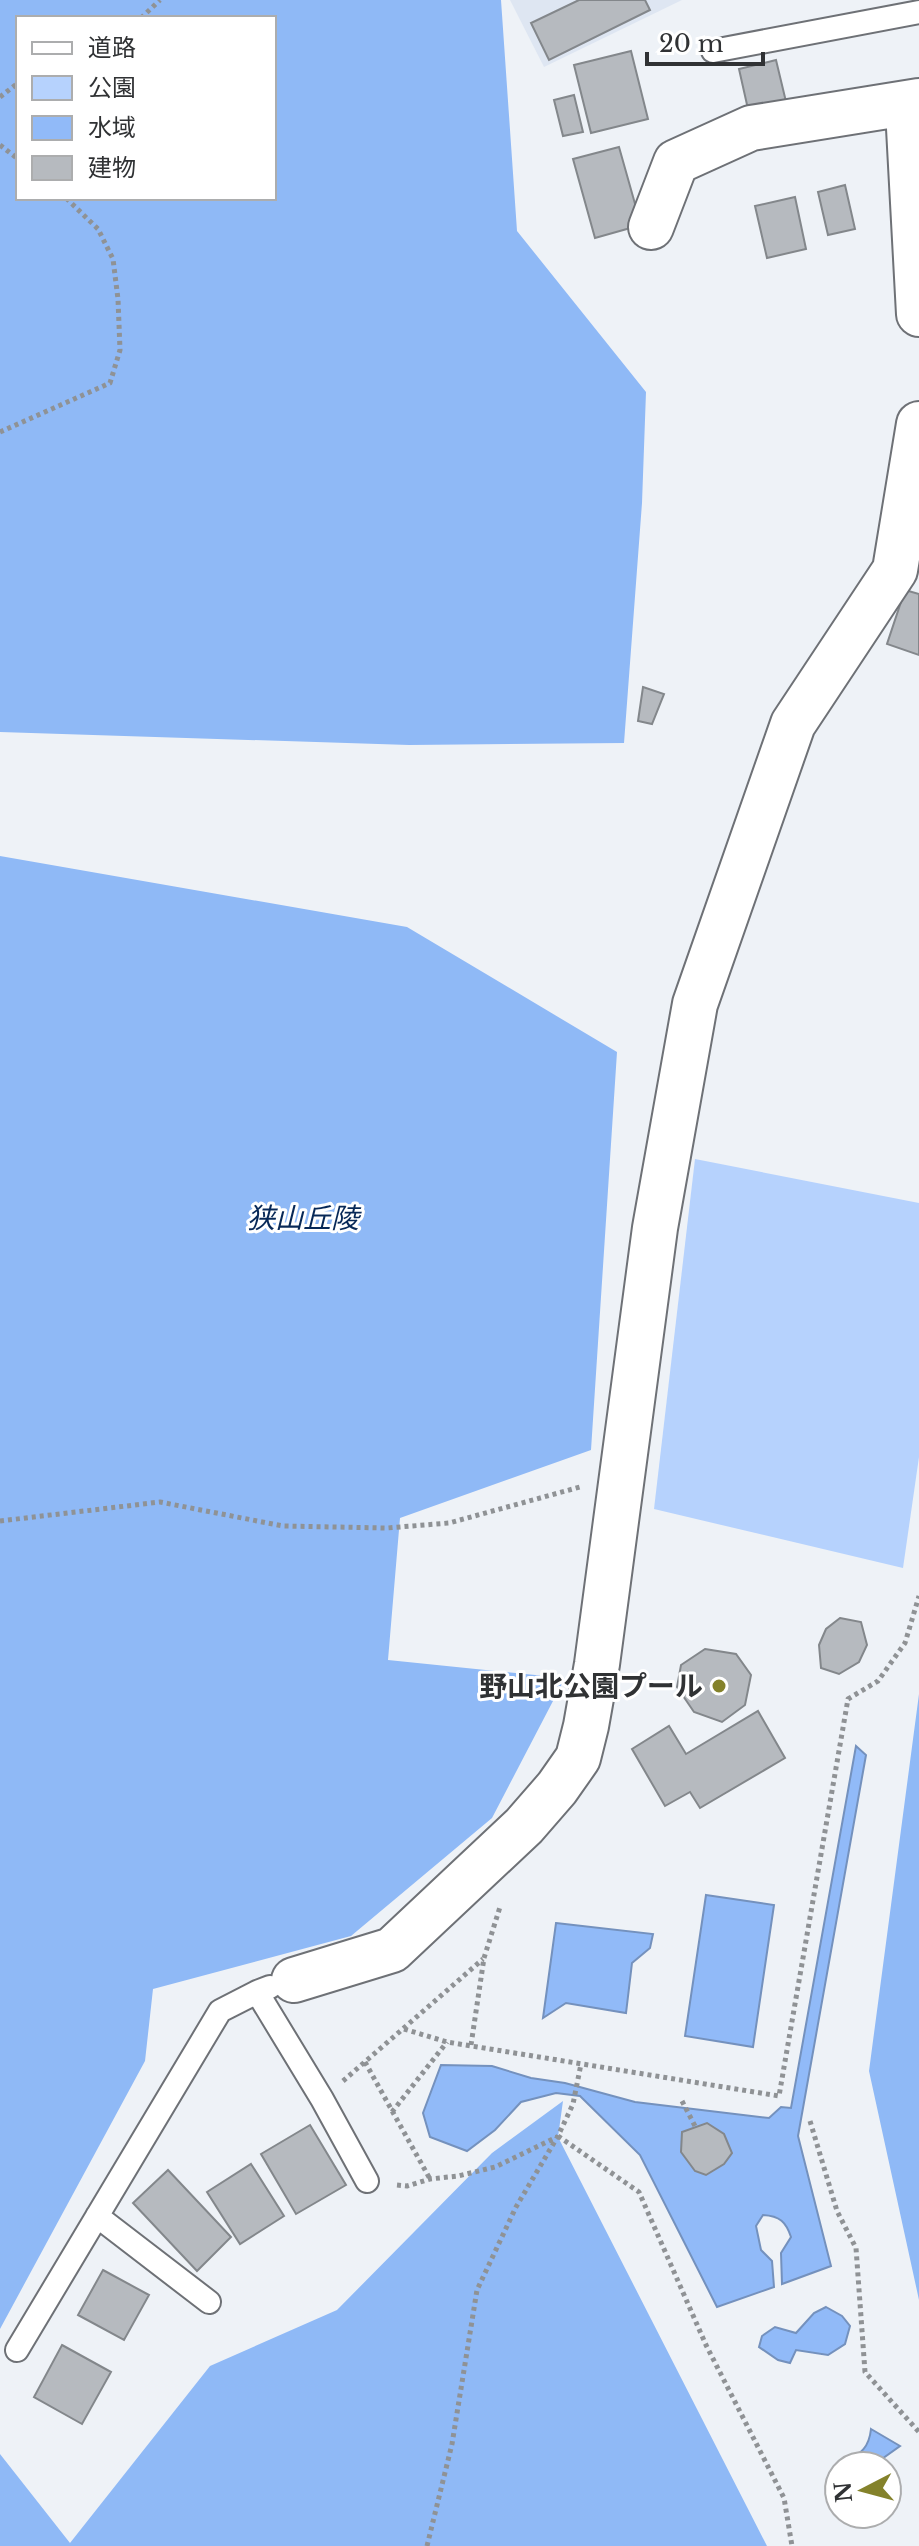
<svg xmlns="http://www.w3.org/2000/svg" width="919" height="2546" font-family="'Libre Baskerville','Noto Sans JP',serif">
	<rect width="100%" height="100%" fill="#eef2f7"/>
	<path fill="#dee6f2" d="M510,0H682L544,67Z"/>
	<path fill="#b6d2fd" d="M695,1159L919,1203V1457L903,1568L654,1509Z"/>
	<path fill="#8fb9f6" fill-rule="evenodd" d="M0,0H501L517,231L646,392L642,503L624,743L409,745L0,732ZM274,18V198H18V18Z
		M0,856L407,927L617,1052L591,1450L400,1518L388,1660L565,1678L492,1818L351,1936L153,1989L145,2061L0,2329Z
		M919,1694V2300L869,2071Z
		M563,2101L558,2137L767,2546H0V2454L70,2543L210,2366L337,2310L492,2153Z"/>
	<path fill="#91baf8" stroke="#7491bd" stroke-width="2" d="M856,1746L866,1755L798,2136L831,2266L782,2284L781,2253L791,2237C786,2222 780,2216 763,2215L756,2226L761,2250L772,2261L774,2287L717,2307L640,2155L580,2096L556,2093L521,2102L495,2130L467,2151L430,2137L423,2113L441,2065L492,2066L531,2078L565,2083L635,2102L769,2118L781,2107L791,2108Z
		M706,1895L774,1905L753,2047L685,2036Z
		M556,1923L653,1934L650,1948L632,1963L626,2013L566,2003L543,2018Z
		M826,2307L842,2316L850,2326L845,2344L828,2355L796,2350L790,2363L778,2360L759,2347L762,2336L775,2327L796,2333L814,2313Z
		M871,2429L900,2446L872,2466H839V2485L831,2473C849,2455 868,2458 871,2429Z"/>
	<path fill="#b6babf" stroke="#83878b" stroke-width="2" d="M579,0H645L650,10L549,60L531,23Z
		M631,51L648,119L591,133L574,65Z
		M776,60L788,110L750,118L739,69Z
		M574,95L583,132L563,136L554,100Z
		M619,147L641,225L595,238L573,159Z
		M845,185L855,229L828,235L818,192Z
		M795,197L806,249L767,258L755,206Z
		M905,590L919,594V655L887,644Z
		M643,687L664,694L652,724L638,721Z
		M840,1618L861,1622L867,1645L859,1662L839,1674L821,1668L819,1645L826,1629Z
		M705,1649L736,1654L751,1675L745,1705L722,1722L694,1712L677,1687L681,1665Z
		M758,1711L785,1758L700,1808L690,1792L665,1806L632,1749L669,1726L686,1754Z
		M707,2123L724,2134L732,2153L724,2164L706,2175L695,2171L681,2152L682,2132Z
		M310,2125L346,2185L296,2214L261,2154Z
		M251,2164L284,2216L240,2244L207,2192Z
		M168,2170L231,2237L197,2271L133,2203Z
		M103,2270L149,2295L124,2340L78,2315Z
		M62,2345L111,2372L82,2424L34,2397Z"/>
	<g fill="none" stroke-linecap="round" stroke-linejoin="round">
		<defs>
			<path id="lane" d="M713,51L919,12
				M270,1987L257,1992L322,2099L367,2181
				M97,2216L209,2302
				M17,2350L220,2011L257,1992"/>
			<path id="street" d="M919,105L909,128L919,314
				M651,227L676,162L751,128L919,101
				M294,1980L392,1950L524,1826L557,1788L578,1758L586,1726L597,1664L655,1228L695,1004L793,724L895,570L919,424"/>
		</defs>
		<use href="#lane" stroke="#6e7176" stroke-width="26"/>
		<use href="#street" stroke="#6e7176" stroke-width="48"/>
		<path stroke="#8f9295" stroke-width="5" stroke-dasharray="4 4" stroke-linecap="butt" d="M141,18L160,0
			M0,97L18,83
			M0,145L18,159
			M0,432L110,383L120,350L118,299L113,259L98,229L66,198
			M0,1521L160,1502L283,1526L387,1528L449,1523L580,1487
			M404,2029L447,2042L779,2096L848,1699L878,1681L905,1643L919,1596
			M471,2045L484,1958L500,1907
			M365,2062L430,2179
			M343,2081L483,1959
			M682,2101L695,2126
			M392,2112L447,2042
			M810,2121L837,2211L856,2248L865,2372L919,2432
			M558,2136L639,2192L706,2345L784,2498L792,2546
			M397,2185L407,2186L430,2179L458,2176L495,2167L557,2137
			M427,2546L452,2444L477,2290L516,2207L558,2136L573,2104L581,2064"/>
		<use href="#lane" stroke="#fff" stroke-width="22"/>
		<use href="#street" stroke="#fff" stroke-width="44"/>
	</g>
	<circle fill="#84822b" stroke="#fff" stroke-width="3" cx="719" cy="1686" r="8"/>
	<g text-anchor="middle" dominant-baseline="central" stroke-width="6" stroke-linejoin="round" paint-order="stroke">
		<g font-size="28" font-style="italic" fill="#072857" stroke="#fff">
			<text x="303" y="1218">狭山丘陵</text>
		</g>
		<g font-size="28" font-weight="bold" fill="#303234" stroke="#fff" text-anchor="end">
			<text x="703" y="1686">野山北公園プール</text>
		</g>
	</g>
	<rect x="16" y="16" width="260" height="184" fill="#ffffff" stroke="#acadae" stroke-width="2"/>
	<rect x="32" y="42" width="40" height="12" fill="#ffffff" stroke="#acadae" stroke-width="2"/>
	<text x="88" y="56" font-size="24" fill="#303234">道路</text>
	<rect x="32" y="76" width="40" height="24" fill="#b6d2fd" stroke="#acadae" stroke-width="2"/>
	<text x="88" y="96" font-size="24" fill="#303234">公園</text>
	<rect x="32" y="116" width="40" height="24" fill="#91baf8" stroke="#acadae" stroke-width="2"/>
	<text x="88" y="136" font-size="24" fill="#303234">水域</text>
	<rect x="32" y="156" width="40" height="24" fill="#b6babf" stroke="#acadae" stroke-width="2"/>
	<text x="88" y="176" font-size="24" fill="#303234">建物</text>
	<g transform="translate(863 2490) rotate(264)"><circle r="38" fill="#ffffff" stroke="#acadae" stroke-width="2"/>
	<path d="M0-6L14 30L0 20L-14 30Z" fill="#84822b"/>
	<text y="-12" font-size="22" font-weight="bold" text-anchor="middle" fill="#303234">N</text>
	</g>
	<path d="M647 52v12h116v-12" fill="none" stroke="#303234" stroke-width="4"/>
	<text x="659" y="52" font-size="24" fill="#303234" stroke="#ffffff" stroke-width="6" paint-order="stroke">20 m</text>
</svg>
